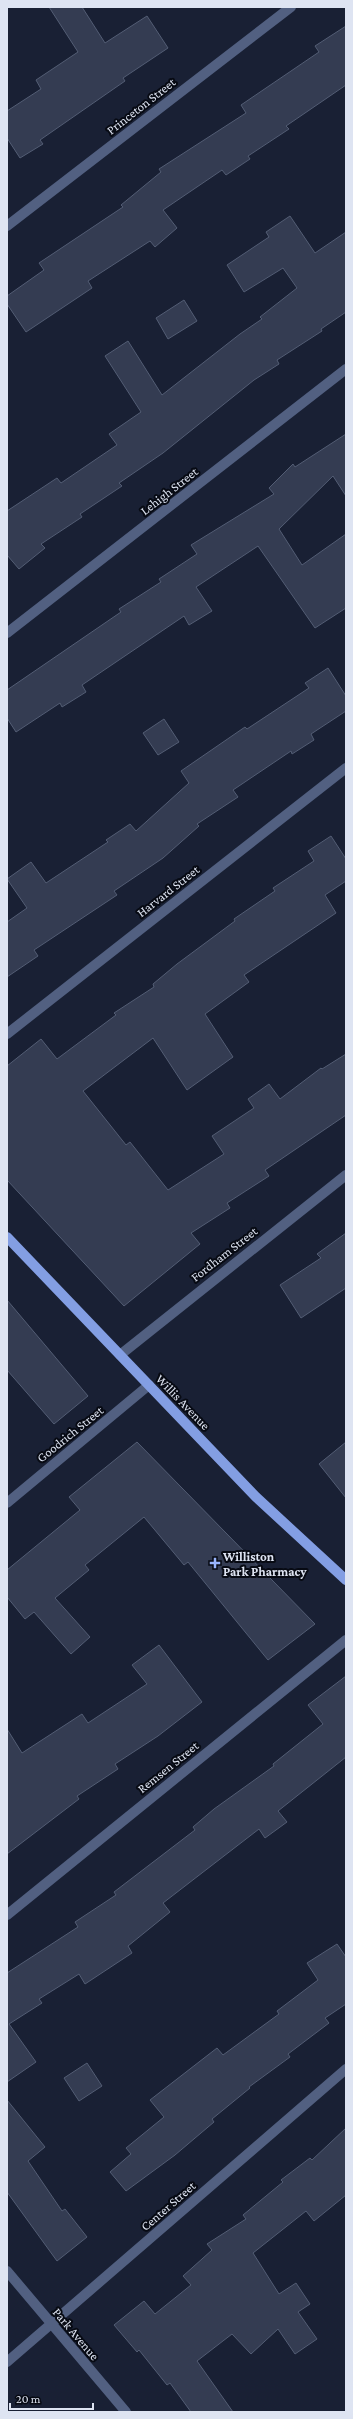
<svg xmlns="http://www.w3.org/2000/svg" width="353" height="2419" font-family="'Crimson Pro',serif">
	<rect width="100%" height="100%" fill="#192034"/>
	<path fill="#343c52" stroke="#535d74" d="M49,7H82L105,43L147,16L168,48L123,78L125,81L40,140L43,144L20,158L7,138V111L41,89L36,80L78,52Z
		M346,26V85L286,126L289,129L248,156L250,159L226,175L222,170L163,210L177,228L155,247L150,241L88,281L92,288L26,332L7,304V296L44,270L39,263L123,207L121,205L161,172L159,169L246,113L241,105L319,52L315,46Z
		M290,216L315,253L346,232V312L321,329L322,331L277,360L279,364L254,380L163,453L119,483L122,486L80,514L82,517L41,544L45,548L19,569L7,555V511L57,478L61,483L117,445L109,434L141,412L105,356L128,341L162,395L240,334L262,319L260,317L297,288L283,268L244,292L227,265L269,237L266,232Z
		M184,300L197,321L168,339L156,318Z
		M346,434V496L333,476L279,529L302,565L346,534V608L315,628L258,546L196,587L212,611L189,625L184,616L82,685L86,692L62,707L60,703L16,732L7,718V690L121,612L119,609L161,582L159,579L197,554L191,545L274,494L269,488L293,464L295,467Z
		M328,668L346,696V711L311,734L314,740L292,754L291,751L233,790L238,797L197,824L199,826L163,858L114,891L117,895L34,950L38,956L7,977V922L27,908L7,879L31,862L46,883L108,842L106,840L130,824L136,831L189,783L181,771L245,727L247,729L309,688L305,683Z
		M164,719L179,742L158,755L143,733Z
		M331,836L346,859V881L325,895L336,913L244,975L249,982L205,1014L233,1057L187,1090L153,1038L83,1091L126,1145L130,1142L168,1190L224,1154L212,1136L254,1108L248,1099L269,1084L280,1099L321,1068L322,1069L346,1054V1115L265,1170L269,1176L227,1203L230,1208L191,1233L200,1244L124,1306L7,1180V1066L41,1039L57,1059L116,1015L114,1013L154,987L153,984L177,964L235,921L234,919L275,891L273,888L314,861L308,851Z
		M346,1233V1288L301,1318L280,1285L321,1258L317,1254Z
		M7,1300L88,1396L54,1424L7,1370Z
		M137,1442L315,1624L268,1660L188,1562L184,1565L144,1517L85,1565L89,1570L55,1598L90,1637L71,1654L34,1612L25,1619L7,1597V1570L80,1510L69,1497Z
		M346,1442V1498L319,1464Z
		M159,1645L202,1702L158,1736L115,1764L118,1769L77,1796L79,1799L7,1854V1729L22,1753L82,1714L88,1723L147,1684L132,1665Z
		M346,1676V1757L278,1811L287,1822L265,1838L259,1829L163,1903L170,1912L128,1946L132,1953L85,1984L79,1974L39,1999L42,2003L9,2024L36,2062L7,2082V1973L78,1927L75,1922L116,1895L114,1892L195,1830L193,1827L214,1809L274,1766L273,1764L323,1724L308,1705Z
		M337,1944L346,1957V2004L325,2018L329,2023L288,2054L290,2057L249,2087L250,2088L212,2119L214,2122L175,2155L126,2191L110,2172L131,2154L126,2148L164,2117L150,2100L217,2048L223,2055L279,2014L277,2011L318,1980L307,1963Z
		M87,2063L102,2086L79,2101L64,2078Z
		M7,2100L45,2147L28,2161L62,2211L65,2209L87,2237L57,2261L7,2192Z
		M346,2128V2195L314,2221L306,2211L253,2253L279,2294L296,2283L310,2304L298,2312L317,2339L295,2354L278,2329L251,2354L232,2334L197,2361L233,2412H191L170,2383L167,2385L139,2350L137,2352L114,2325L144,2301L155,2314L191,2285L183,2276L212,2250L207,2244L246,2219L243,2215L283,2182L281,2180L310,2158L312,2160Z"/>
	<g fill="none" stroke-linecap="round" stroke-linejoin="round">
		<path stroke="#526081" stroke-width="10" d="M7,226L291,7
			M7,633L346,369
			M7,1034L346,768
			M120,1355L346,1175
			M7,1503L149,1385
			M7,1915L346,1640
			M7,2271L126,2412
			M7,2362L346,2069"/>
		<path stroke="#839ee3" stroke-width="10" d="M7,1237L256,1497L346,1580"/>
	</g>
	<path fill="#99b5fd" stroke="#070a13" stroke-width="1.5" d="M213 1557h4v4h4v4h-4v4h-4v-4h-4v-4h4z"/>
	<g text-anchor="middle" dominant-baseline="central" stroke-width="4" stroke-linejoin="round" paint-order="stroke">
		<g font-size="13" fill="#dee4f2" stroke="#070a13">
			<text transform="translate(141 106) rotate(-38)">Princeton Street</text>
			<text transform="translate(169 491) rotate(-38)">Lehigh Street</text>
			<text transform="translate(168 891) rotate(-38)">Harvard Street</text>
			<text transform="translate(224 1254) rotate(-38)">Fordham Street</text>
			<text transform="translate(183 1402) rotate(46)">Willis Avenue</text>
			<text transform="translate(70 1434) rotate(-39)">Goodrich Street</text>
			<text transform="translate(168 1767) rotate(-39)">Remsen Street</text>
			<text transform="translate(168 2206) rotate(-41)">Center Street</text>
			<text transform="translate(76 2334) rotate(50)">Park Avenue</text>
		</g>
		<g font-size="13" font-weight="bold" fill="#dee4f2" stroke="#070a13" text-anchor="start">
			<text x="223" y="1556">Williston<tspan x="223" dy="15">Park Pharmacy</tspan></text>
		</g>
	</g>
	<rect width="353" height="2419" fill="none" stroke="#dee4f2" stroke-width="16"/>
	<path d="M10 2403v6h83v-6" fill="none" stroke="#dee4f2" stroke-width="2"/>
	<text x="16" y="2403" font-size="12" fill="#dee4f2" stroke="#070a13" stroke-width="3" paint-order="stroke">20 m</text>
</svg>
